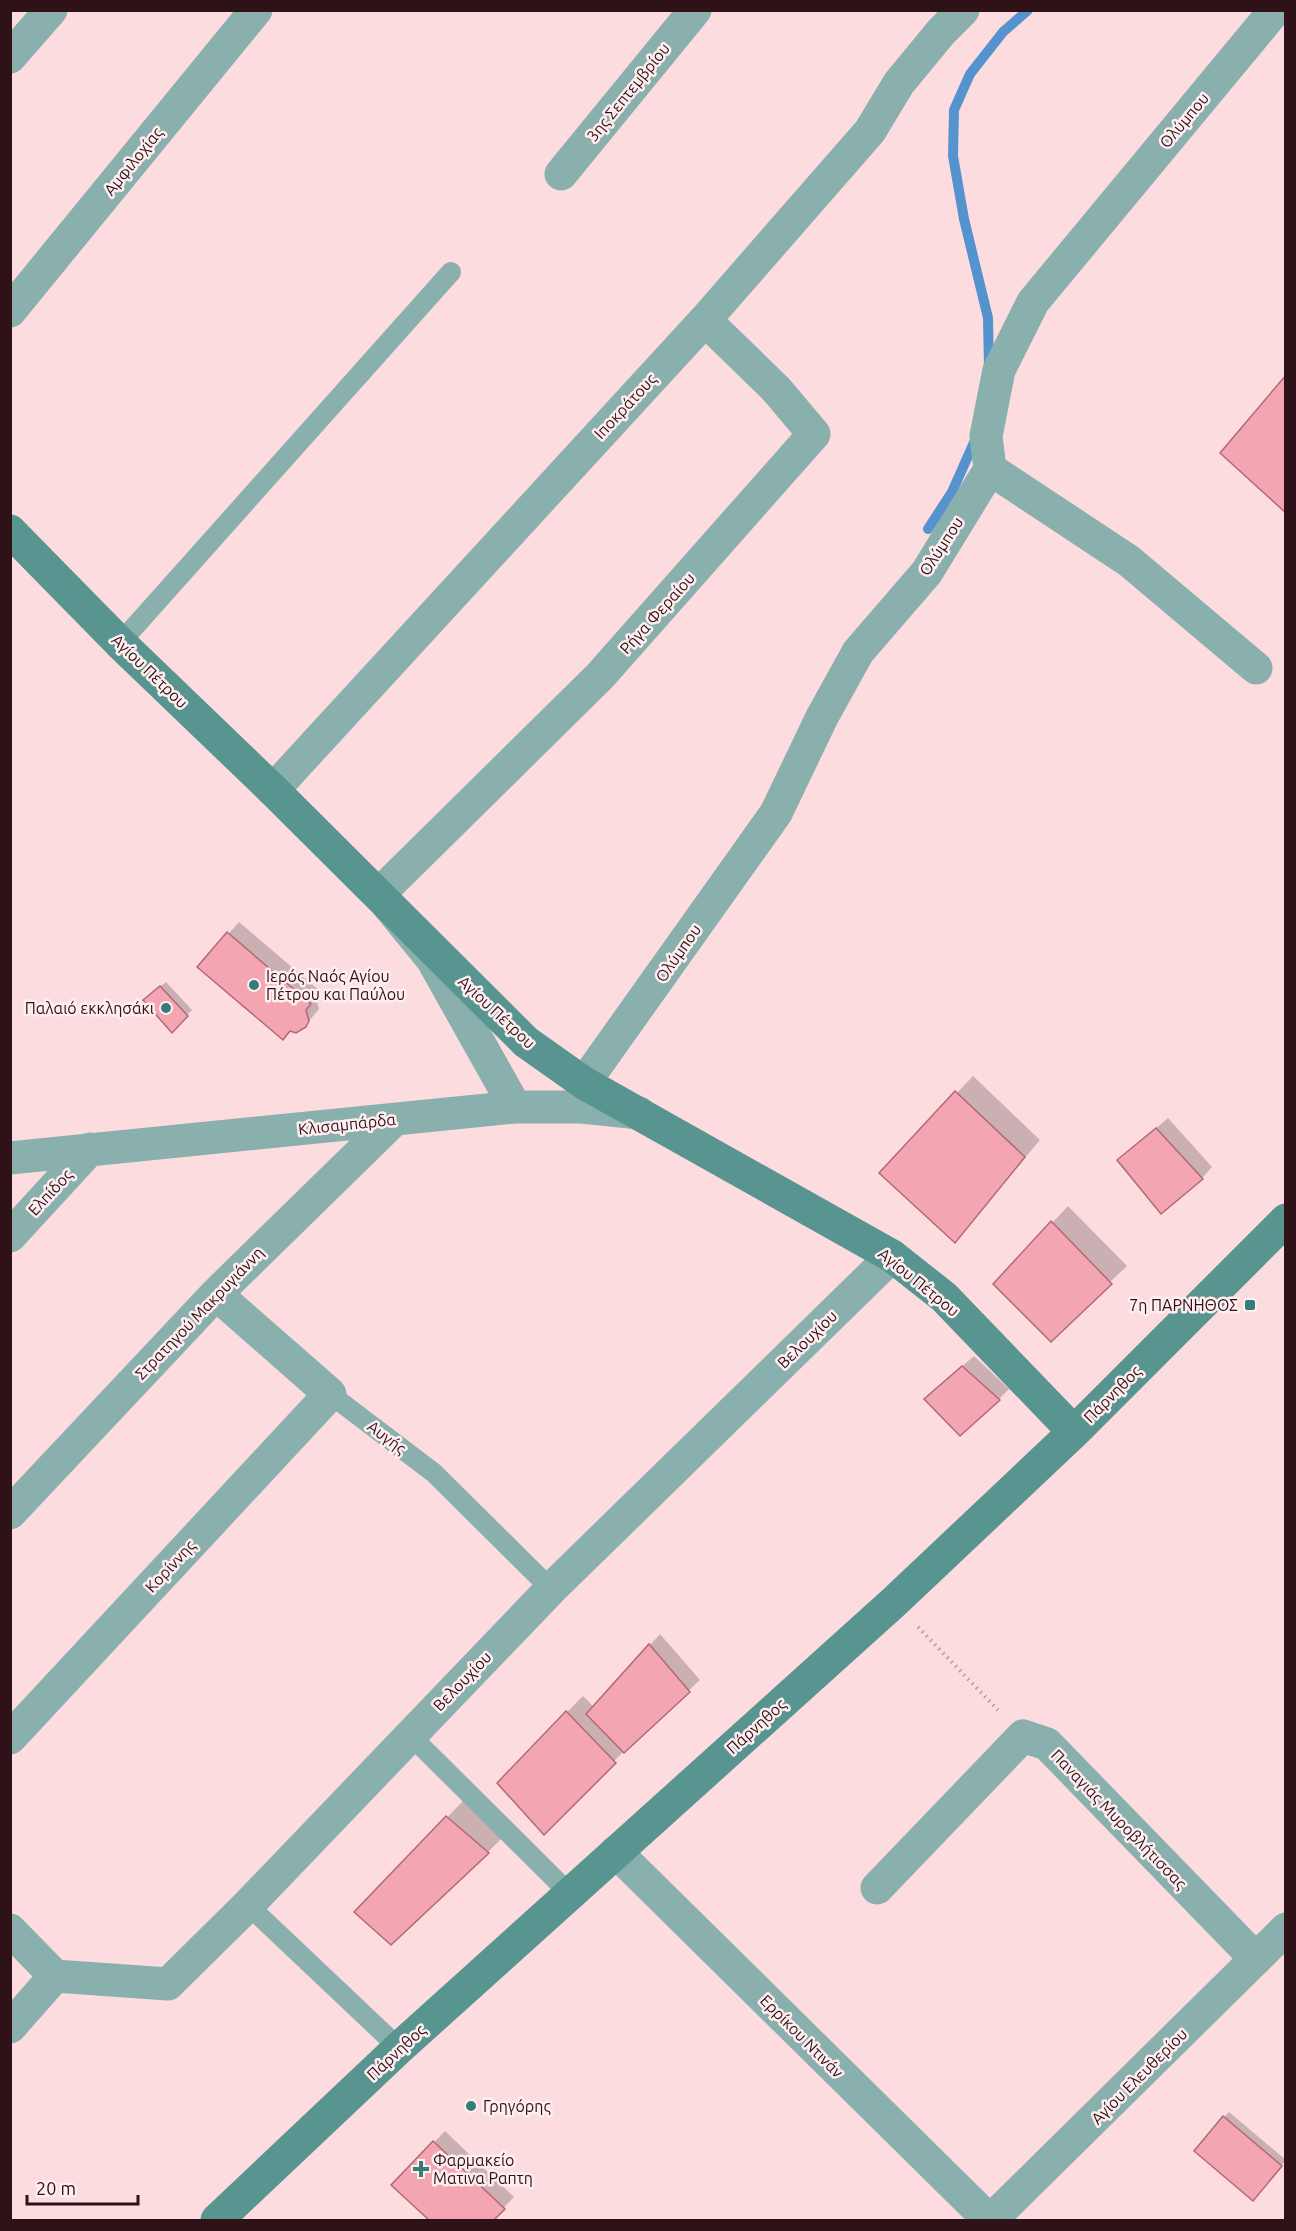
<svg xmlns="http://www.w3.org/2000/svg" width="1296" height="2231" font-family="Ubuntu,sans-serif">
	<rect width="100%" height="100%" fill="#fddce0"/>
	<path fill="#0003" d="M239,922L321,992L316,998L319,1009L305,1026L291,1030L199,967Z
		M166,982L192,1010L172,1030L150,995Z
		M973,1076L1040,1140L955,1241L882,1173Z
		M1168,1118L1212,1167L1202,1178L1119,1160Z
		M1068,1206L1127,1266L1110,1282L995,1284Z
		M974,1356L1009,1389L999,1399L937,1388Z
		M660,1634L700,1680L630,1745L544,1832L567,1712L583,1696L594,1707Z
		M463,1801L504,1836L488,1852L356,1912Z
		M1229,2112L1286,2160L1258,2194L1224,2117Z
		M445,2131L514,2197L492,2220H431L393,2185Z"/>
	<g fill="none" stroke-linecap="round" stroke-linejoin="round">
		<path stroke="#5593cf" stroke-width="10" d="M989,367L988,318L964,219L953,156L954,110L970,74L1003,32L1028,10
			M928,529L952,492L976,438"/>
	</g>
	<path fill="#f3a5b1" stroke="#b16975" stroke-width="1.5" d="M1286,375V513L1220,453Z
		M227,932L311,1004L306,1010L309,1021L306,1027L296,1033L290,1031L283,1040L197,967Z
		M160,986L188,1016L172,1033L143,1000Z
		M955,1091L1025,1157L955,1243L879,1173Z
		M1156,1128L1203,1179L1161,1214L1117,1160Z
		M1051,1221L1112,1284L1051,1342L993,1284Z
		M962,1366L1000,1400L960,1436L924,1399Z
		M649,1644L690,1692L624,1753L586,1714Z
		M566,1711L616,1763L544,1835L497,1783Z
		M446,1816L489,1853L391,1945L354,1912Z
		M1223,2116L1282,2166L1253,2201L1194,2151Z
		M433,2141L505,2209L494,2220H429L391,2185Z"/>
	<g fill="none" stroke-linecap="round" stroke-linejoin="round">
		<path stroke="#ba9b9f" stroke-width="4" stroke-dasharray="1.5 4.5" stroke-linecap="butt" d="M918,1627L998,1710"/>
		<path stroke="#89b0ac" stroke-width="20" d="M120,643L451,272
			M330,1394L434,1473L551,1589
			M410,1735L569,1893
			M248,1905L399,2048"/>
		<path stroke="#89b0ac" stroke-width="33" d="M10,57L51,10
			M561,174L695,10
			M10,311L256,10
			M990,469L1129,561L1256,668
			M273,790L705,320L870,131L899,83L941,32L963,10
			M584,1083L776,813L822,717L858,652L927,572L990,469L986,436L999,370L1033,302L1275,10
			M515,1107L432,959L379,894L600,676L814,434L776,389L705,320
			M10,1158L515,1107H582L639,1113
			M10,1236L90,1149
			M10,1513L216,1294L394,1120
			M10,1738L330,1394L216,1294
			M616,1852L989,2220
			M877,1888L1023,1736L1047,1744L1256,1959
			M10,1930L55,1976
			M55,1976L168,1984L248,1905L551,1589L892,1256
			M10,2027L55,1976
			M991,2220L1286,1929"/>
		<path stroke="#599590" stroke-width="33" d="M10,531L120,643L273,790L526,1042L584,1083L892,1256L944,1297L1074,1432
			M217,2220L399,2048L894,1602L1074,1432L1286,1220"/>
	</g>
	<g fill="#357d78" stroke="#ffeef0" stroke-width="2">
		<circle cx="254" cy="985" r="6"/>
		<circle cx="166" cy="1008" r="6"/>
		<rect x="1244" y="1299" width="12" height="12" rx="3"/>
		<circle cx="471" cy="2106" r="6"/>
		<path d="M418 2160h6v6h6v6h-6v6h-6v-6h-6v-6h6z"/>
	</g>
	<g text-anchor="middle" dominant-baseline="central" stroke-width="5" stroke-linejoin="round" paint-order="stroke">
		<g font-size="16" fill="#2e1217" stroke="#ffeef0">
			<text transform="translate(628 92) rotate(-51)">3ης Σεπτεμβρίου</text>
			<text transform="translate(1184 120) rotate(-50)">Ολύμπου</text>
			<text transform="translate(133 161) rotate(-51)">Αμφιλοχίας</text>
			<text transform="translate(625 406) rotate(-47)">Ιποκράτους</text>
			<text transform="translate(941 546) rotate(-57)">Ολύμπου</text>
			<text transform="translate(657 613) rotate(-48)">Ρήγα Φεραίου</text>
			<text transform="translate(150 671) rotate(44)">Αγίου Πέτρου</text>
			<text transform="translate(678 953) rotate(-55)">Ολύμπου</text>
			<text transform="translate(497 1012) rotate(43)">Αγίου Πέτρου</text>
			<text transform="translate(347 1124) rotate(-6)">Κλισαμπάρδα</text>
			<text transform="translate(50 1192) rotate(-47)">Ελπίδος</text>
			<text transform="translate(919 1282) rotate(39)">Αγίου Πέτρου</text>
			<text transform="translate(199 1313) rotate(-46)">Στρατηγού Μακρυγιάννη</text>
			<text transform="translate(807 1339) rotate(-44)">Βελουχίου</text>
			<text transform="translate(1112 1394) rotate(-45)">Πάρνηθος</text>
			<text transform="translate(387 1437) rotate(37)">Αυγής</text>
			<text transform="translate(170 1566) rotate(-47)">Κορίννης</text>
			<text transform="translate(462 1681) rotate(-46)">Βελουχίου</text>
			<text transform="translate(756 1726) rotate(-42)">Πάρνηθος</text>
			<text transform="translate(1119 1819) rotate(46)">Παναγιάς Μυροβλήτισσας</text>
			<text transform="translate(802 2036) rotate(45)">Ερρίκου Ντινάν</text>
			<text transform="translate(396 2052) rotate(-43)">Πάρνηθος</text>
			<text transform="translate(1139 2076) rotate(-45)">Αγίου Ελευθερίου</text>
		</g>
		<g font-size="16" fill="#2e1217" stroke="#ffeef0" text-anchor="start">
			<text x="266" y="976">Ιερός Ναός Αγίου<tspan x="266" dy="18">Πέτρου και Παύλου</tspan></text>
			<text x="154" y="1008" text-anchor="end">Παλαιό εκκλησάκι</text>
			<text x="1238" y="1305" text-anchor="end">7η ΠΑΡΝΗΘΟΣ</text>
			<text x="483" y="2106">Γρηγόρης</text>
			<text x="433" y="2160">Φαρμακείο<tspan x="433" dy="18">Ματινα Ραπτη</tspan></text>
		</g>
	</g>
	<rect width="1296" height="2231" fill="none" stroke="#2e1217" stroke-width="24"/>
	<path d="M27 2195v9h111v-9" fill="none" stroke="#2e1217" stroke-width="3"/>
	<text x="36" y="2195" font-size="18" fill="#2e1217" stroke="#ffeef0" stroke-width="4.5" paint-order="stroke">20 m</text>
</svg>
